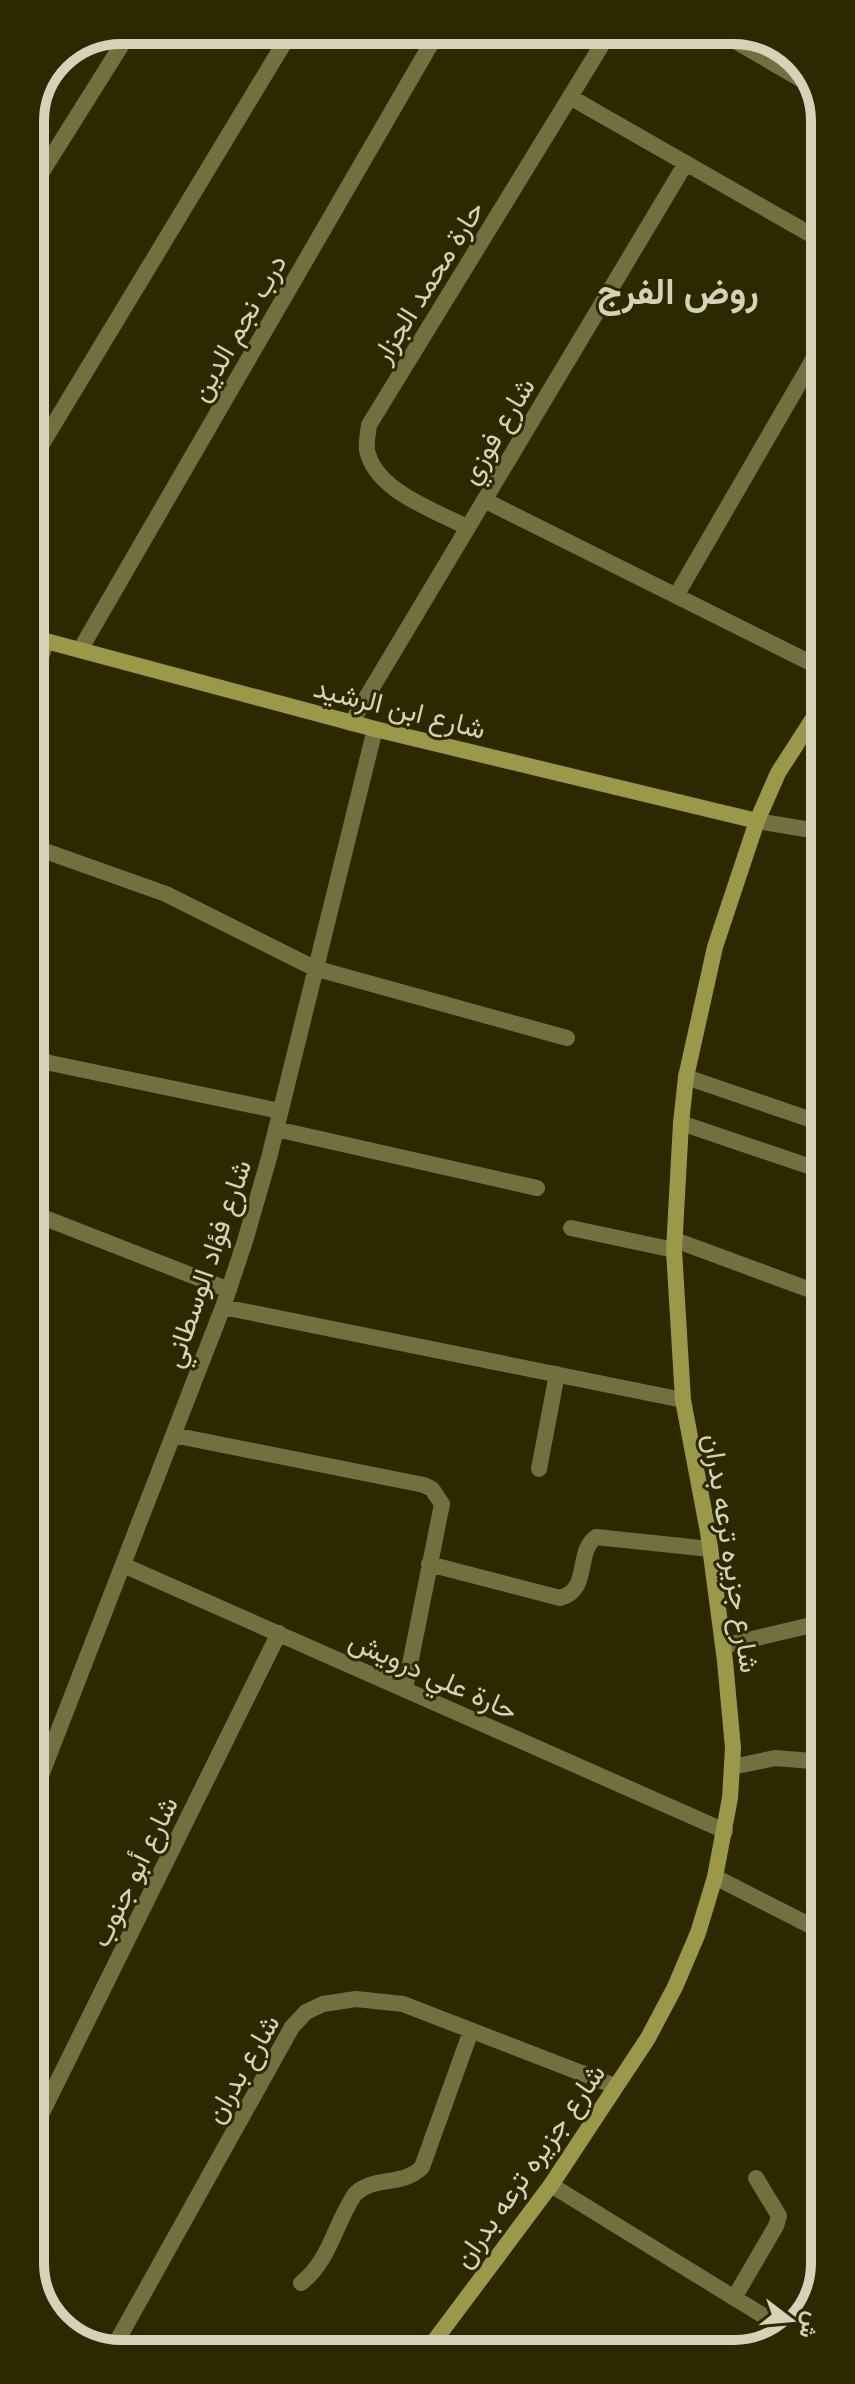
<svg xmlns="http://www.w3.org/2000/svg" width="855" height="2384" font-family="'Noto Sans',Vazirmatn,sans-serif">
	<rect width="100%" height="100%" fill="#2c2901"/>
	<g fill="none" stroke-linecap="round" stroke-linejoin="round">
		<path stroke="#727041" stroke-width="16" d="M716,30L816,88
			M570,97L822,241
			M30,191L131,30
			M31,462L292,30
			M484,500L823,669
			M468,528C435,510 375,491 367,450C366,443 368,433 369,425L611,30
			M676,596L822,344
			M80,650L439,30
			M31,692L46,641
			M351,723L686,163
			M757,821L823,832
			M31,846L166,894L314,968L567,1038
			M31,1056L50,1063L280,1111
			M686,1077L809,1119L823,1121
			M681,1123L814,1168
			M276,1129L537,1188
			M32,1213L229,1290
			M571,1228L674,1250
			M675,1240L824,1295
			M223,1307L683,1400
			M173,1435L424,1485L432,1489L442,1504L405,1689
			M539,1469L557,1374
			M429,1564L560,1598C591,1590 575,1552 596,1537L710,1549
			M123,1565L725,1831
			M723,1646L824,1622
			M732,1767L775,1758L824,1762
			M33,1796L223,1307L245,1241L269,1158L375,729
			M715,1877L825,1933
			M33,2131L279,1633
			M551,2185L788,2331
			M301,2283C330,2261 335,2223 355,2194C375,2175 403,2187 422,2167L471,2031
			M734,2298L776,2226L779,2216L756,2178
			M111,2352L292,2027L306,2012L323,2004L356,1999L403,2004L615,2086"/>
		<path stroke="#9c984a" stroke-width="16" d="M31,637L375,729L757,821
			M426,2352L551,2185L648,2038L675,1987L698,1933L715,1877L730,1798L733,1748L725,1661L708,1532L683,1400L674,1250L681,1123L686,1077L715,947L757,821L778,773L823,703"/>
	</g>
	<g text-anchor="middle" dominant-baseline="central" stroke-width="6" stroke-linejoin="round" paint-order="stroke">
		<g font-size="28" fill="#d4d3b8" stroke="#2c2901">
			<text transform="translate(427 281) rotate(-58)">حارة محمد الجزار</text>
			<text transform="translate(237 327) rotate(-60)">درب نجم الدين</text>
			<text transform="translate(496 430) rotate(-59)">شارع فوزي</text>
			<text transform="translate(400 707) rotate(14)">شارع ابن الرشيد</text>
			<text transform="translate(206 1263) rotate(-71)">شارع فؤاد الوسطاني</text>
			<text transform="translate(733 1553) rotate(81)">شارع جزيره ترعه بدران</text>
			<text transform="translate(434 1674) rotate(24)">حارة علي درويش</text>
			<text transform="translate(133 1871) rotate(-64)">شارع أبو جنوب</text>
			<text transform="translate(241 2068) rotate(-60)">شارع بدران</text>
			<text transform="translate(528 2165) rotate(-55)">شارع جزيره ترعه بدران</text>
		</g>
		<g font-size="36" font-weight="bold" fill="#d4d3b8" stroke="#2c2901">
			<text x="678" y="290">روض الفرج</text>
		</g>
	</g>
	<path d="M0 0H855V2384H0ZM121 44H734A77 77 0 0 1 811 121V2263A77 77 0 0 1 734 2340H121A77 77 0 0 1 44 2263V121A77 77 0 0 1 121 44Z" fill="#2c2901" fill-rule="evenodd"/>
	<path fill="none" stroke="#d4d3b8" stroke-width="10" d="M121 44H734A77 77 0 0 1 811 121V2263A77 77 0 0 1 734 2340H121A77 77 0 0 1 44 2263V121A77 77 0 0 1 121 44Z"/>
	<g transform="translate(791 2320) rotate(106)" stroke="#2c2901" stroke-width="6" paint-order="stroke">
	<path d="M0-6L14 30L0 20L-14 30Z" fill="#d4d3b8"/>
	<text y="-12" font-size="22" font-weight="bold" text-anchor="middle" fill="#d4d3b8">ش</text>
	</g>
</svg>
